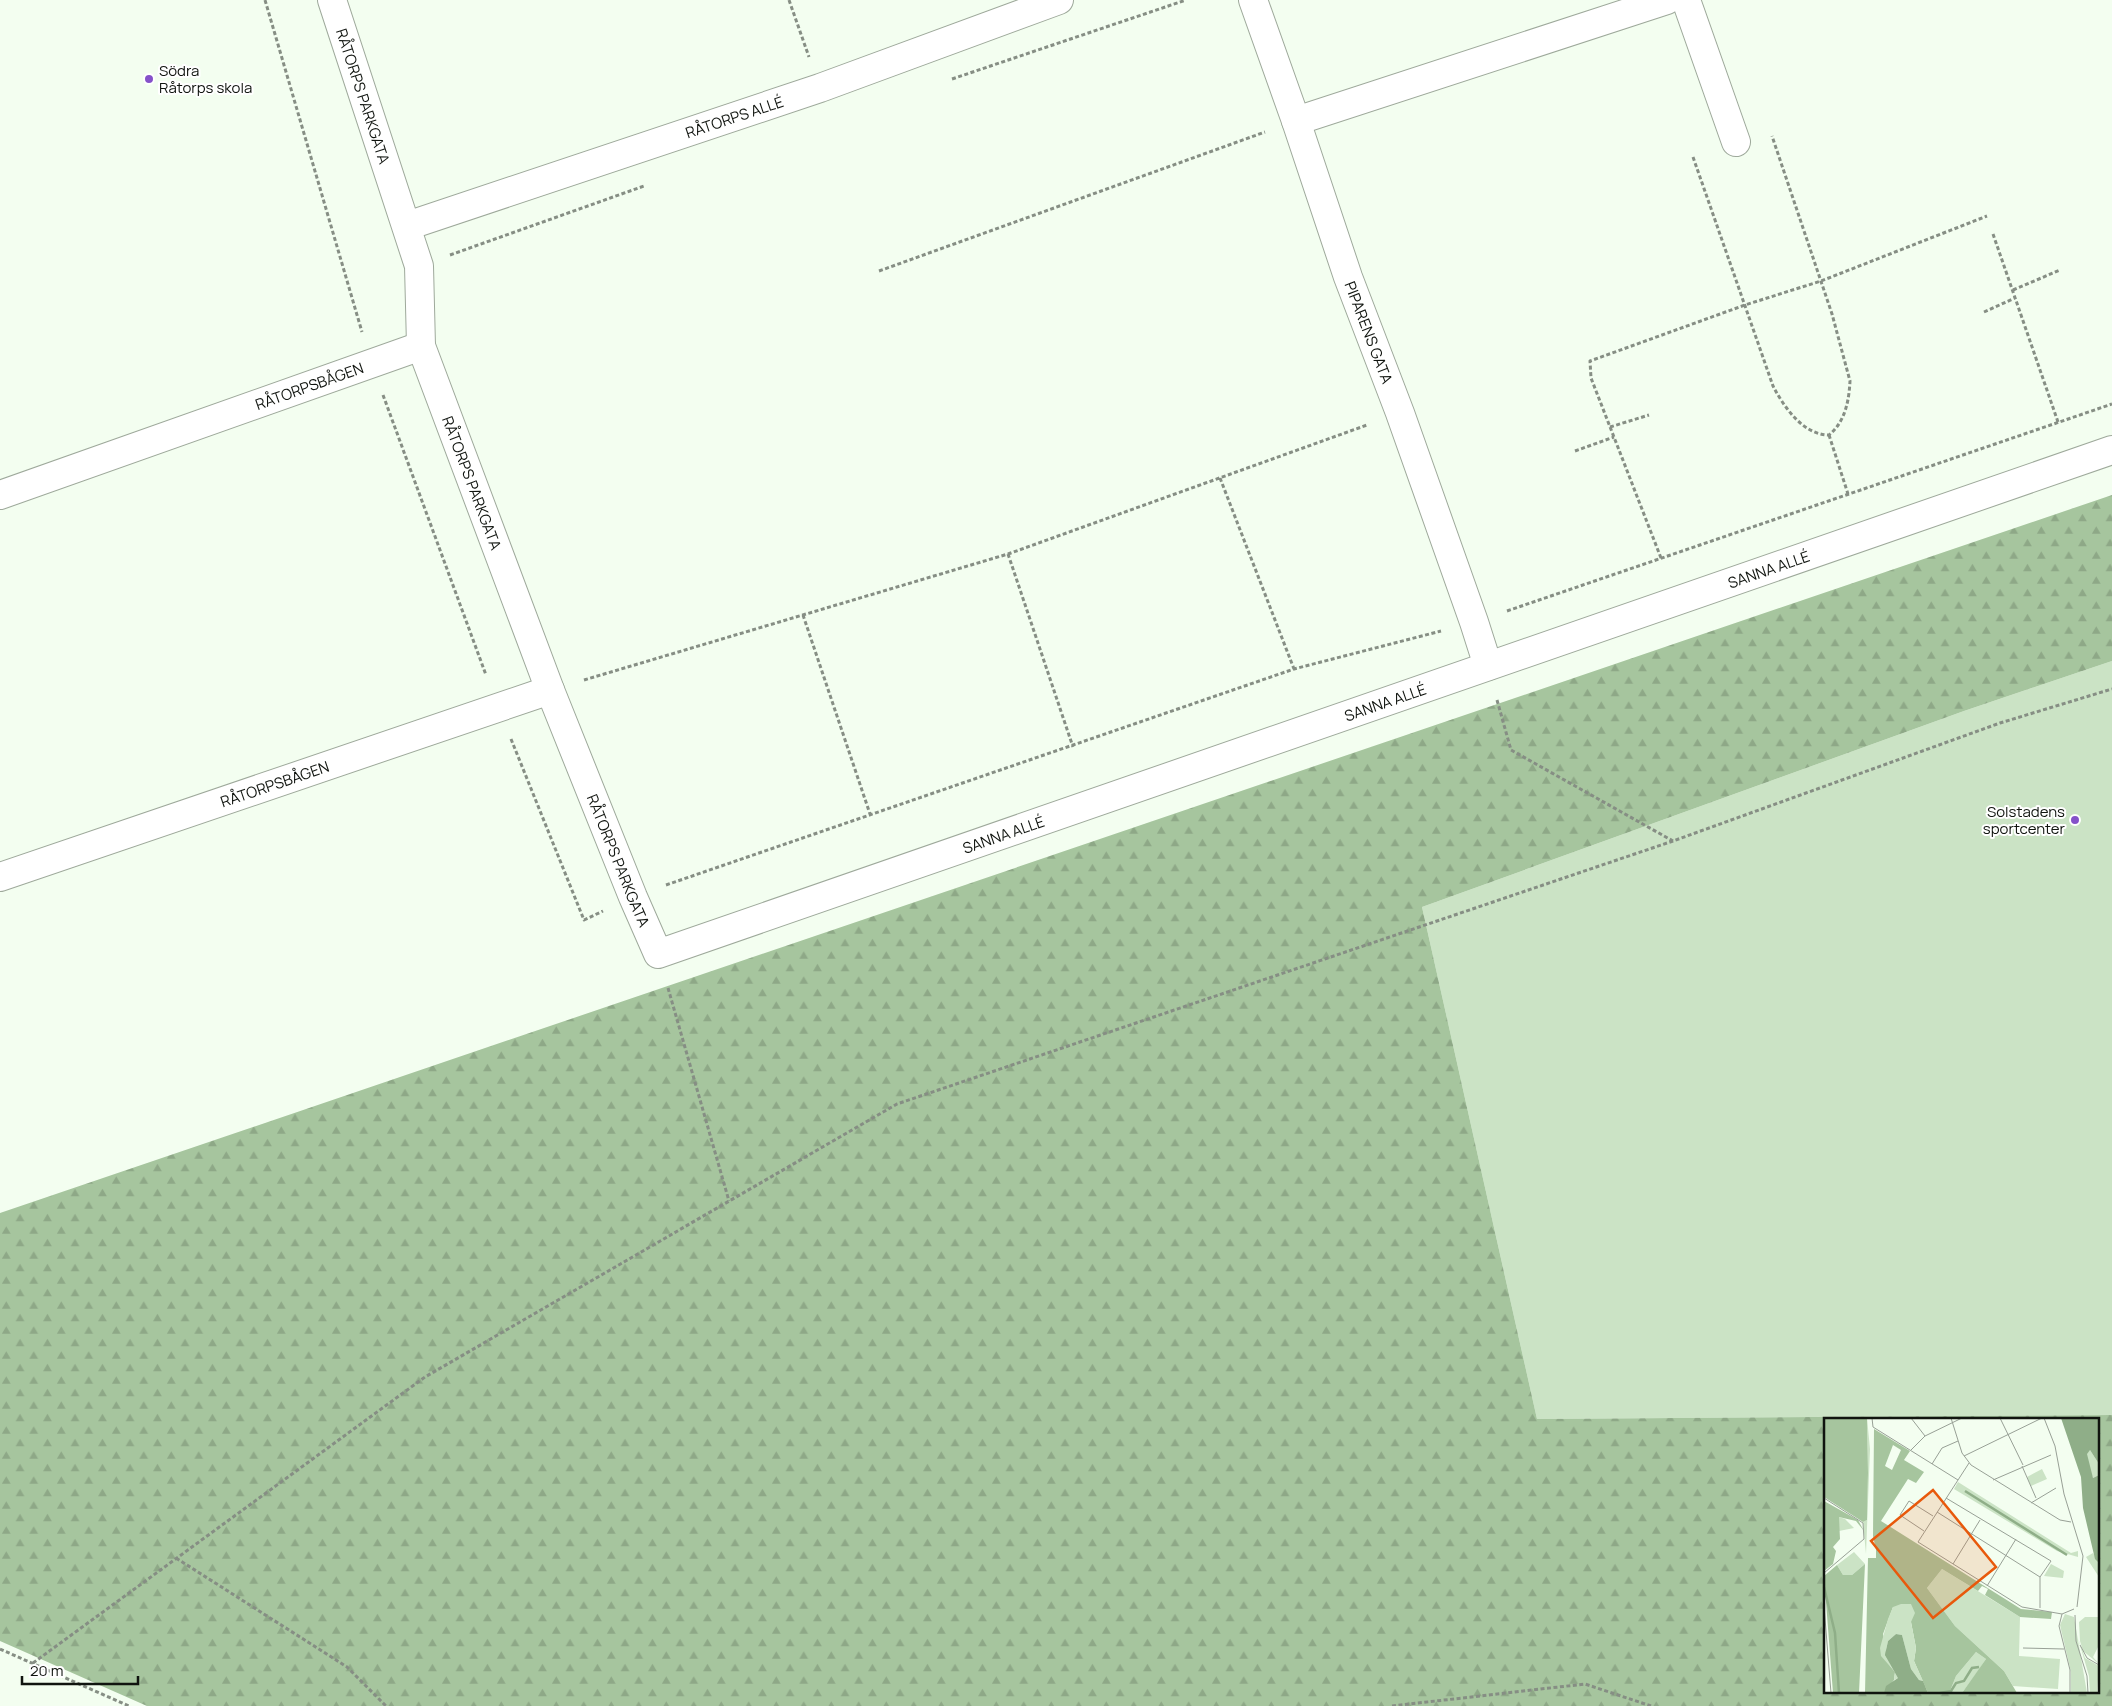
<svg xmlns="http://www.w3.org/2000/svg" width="2112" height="1706" font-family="Manrope,sans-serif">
	<defs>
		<pattern id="forest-firs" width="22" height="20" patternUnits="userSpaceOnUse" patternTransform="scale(1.25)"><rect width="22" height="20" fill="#a6c59e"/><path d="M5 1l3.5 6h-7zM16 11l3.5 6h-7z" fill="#8ea887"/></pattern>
	</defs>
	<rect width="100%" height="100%" fill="#f3fef0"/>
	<path fill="#cbe3c5" d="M2112,661V1415L1537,1419L1422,907L1964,711Z"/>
	<path fill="url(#forest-firs)" fill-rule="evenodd" d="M2112,495V661L1964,711L1422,907L1537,1419L2112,1415V1706H147L0,1641V1213ZM1826,1420H2098V1692H1826Z"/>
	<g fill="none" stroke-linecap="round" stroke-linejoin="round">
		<defs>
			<g id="minor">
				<path id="s1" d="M332,0L419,266L421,346L550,690L633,897L658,954L2112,450"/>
				<path id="s2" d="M1253,0L1296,121L1348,277L1400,413L1474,622L1488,666"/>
				<path d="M1686,0L1736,142"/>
				<path d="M1296,121L1667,0"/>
				<path id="s3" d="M407,226L820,88L1059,0"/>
				<path id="s4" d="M0,495L421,346"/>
				<path id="s5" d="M0,877L550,690"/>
			</g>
		</defs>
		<use href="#minor" stroke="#9ea99b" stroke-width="30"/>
		<path stroke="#868e84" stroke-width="3" stroke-dasharray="4 2.5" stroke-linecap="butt" d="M265,0L362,332
			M789,0L809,57
			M952,79L1186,0
			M1693,157L1773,386C1784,407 1803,435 1829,435C1845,422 1849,401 1850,381L1832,314L1772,136
			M1993,234L2058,422
			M450,255L644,186
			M879,271L1265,132
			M2013,290L2060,270
			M1984,312L2015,298
			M383,395L486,675
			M1610,427L1649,415
			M1829,435L1848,494
			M1575,451L1614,437
			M1220,478L1294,669
			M1008,554L1073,747
			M1661,558L1591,378L1590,361L1745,305L1821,281L1987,216
			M1507,611L2112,404
			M803,615L870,814
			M584,680L1008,554L1367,425
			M1497,700L1511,750L1673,841
			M511,739L584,920L603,911
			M666,885L1294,669L1441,631
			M668,988L729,1201
			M176,1558L347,1667L386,1706
			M0,1649L129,1706
			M33,1663L425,1377L897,1104L1673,841L2000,723L2112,689
			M1392,1706L1585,1684L1651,1706"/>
		<use href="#minor" stroke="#fff" stroke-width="28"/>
	</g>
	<g fill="#8551c9" stroke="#fff" stroke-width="2">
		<circle cx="149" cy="79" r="5"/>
		<circle cx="2075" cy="820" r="5"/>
	</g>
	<g text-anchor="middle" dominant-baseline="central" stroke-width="4" stroke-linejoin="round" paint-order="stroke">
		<g font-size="15" fill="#10140f" stroke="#fff" text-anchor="start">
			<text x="159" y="70">Södra<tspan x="159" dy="17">Råtorps skola</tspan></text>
			<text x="2065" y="811" text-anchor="end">Solstadens<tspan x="2065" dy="17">sportcenter</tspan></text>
		</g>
		<g font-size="15" fill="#10140f" stroke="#fff">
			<text stroke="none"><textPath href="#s1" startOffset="101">RÅTORPS PARKGATA</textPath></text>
			<text stroke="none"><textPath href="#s3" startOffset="345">RÅTORPS ALLÉ</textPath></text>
			<text stroke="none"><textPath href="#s2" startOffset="352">PIPARENS GATA</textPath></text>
			<text stroke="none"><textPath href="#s4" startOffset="328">RÅTORPSBÅGEN</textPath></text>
			<text stroke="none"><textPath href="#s1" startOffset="506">RÅTORPS PARKGATA</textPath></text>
			<text stroke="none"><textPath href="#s1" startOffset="2188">SANNA ALLÉ</textPath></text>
			<text stroke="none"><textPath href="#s1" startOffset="1782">SANNA ALLÉ</textPath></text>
			<text stroke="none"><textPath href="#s5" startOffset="290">RÅTORPSBÅGEN</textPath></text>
			<text stroke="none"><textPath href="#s1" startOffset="1378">SANNA ALLÉ</textPath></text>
			<text stroke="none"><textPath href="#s1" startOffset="911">RÅTORPS PARKGATA</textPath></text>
		</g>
	</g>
	<g transform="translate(1824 1418)">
		<rect width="275" height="275" fill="#f3fef0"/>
		<path d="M43,0L46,31L42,136L39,104L43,102L44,55ZM266,32L275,46V57L269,60L263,46V33ZM134,64L247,135L254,133V139L233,133L130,71ZM15,99L21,101L30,110L15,113ZM30,134L41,146L28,157H19L13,147ZM269,135L275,145V159L262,139ZM118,151L196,199L195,238L236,241L234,271L189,268L180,253L131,208L103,170ZM241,196L250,199L263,275H247V254L236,207ZM261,199H275V227L269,239L275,246L259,233L256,223L255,204ZM254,220L261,240L275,248L273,275H266L265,258ZM152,234L162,241L154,253L138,275L126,273L132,258Z" fill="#cbe3c5"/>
		<path d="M0,0H43L44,55L43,102L39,104L0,79ZM50,11L86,33L80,42L100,54L92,65L84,61L57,103L197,191L228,194L227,201L196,199L161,177L164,171L158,168L154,173L118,151L103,170L131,208L180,253L193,275H138L162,241L152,234L132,258L126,273L137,275H104L90,243L92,230L87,204L69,189L59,216L66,248L71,254L70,262L60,275H41L44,140H52V132L49,118ZM69,27L77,32L68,52L61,48ZM0,83L34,102L40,113L32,103L15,99L16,121L9,129L12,133L9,146L0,153ZM41,146L35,275H9L0,158L13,147L19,157H28Z" fill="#a6c59e" fill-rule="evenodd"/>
		<path d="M77,186H87L91,195L87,204L92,230L90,243L99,263L95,262L87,251L78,217L72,216L64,223L61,237L74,257V260L70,262L71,254L57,238L56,230L64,201L69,189Z" fill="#cbe3c5"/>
		<path d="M218,51L223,61L207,68L203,59ZM227,146L240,153L239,160L220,158Z" fill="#cbe3c5"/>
		<path d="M237,0H275V46L266,32L263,36L269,60L275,57V145L271,141L259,90L257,59ZM72,216L78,217L87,251L95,262L99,263L104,275H60L62,268L74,260L61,237L64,223Z" fill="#8fae88"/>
		<path fill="none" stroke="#8fae88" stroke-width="2.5" d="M141,73L243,137M0,169L11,215L15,275M116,275L127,273L132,265L140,263L148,250L155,249"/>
		<path fill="none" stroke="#98a096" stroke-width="1" d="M48,0L49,9L134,62M87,0L101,18M127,0L138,35L147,47L236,102L247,104M176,0L199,47M220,0L231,28L240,76L259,138L253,189M87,32L101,18L138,0M140,38L218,0M145,45L94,124L198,189L238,196M108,46L118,30L134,23M198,48L212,80M169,62L227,37M0,80L39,105L40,121L0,155M122,80L227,143L216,159M207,85L232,70M113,94L216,159V190M100,113L76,97L85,83L109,98M129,146L156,102M163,168L192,121M0,188L7,275M251,197L252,223L263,258L264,275M256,227L263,240L275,247M199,230L240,231M246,275V252L235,208L238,196L250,191"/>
		<path fill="#e8590c" fill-opacity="0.15" stroke="#e8590c" stroke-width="2.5" d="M109,72L172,149L109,200L47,123Z"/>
		<rect width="275" height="275" fill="none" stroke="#10140f" stroke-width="2.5"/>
	</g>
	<path d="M22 1676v8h116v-8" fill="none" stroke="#10140f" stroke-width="2.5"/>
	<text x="30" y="1676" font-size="15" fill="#10140f" stroke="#ffffff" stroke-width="4" paint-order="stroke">20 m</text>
</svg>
